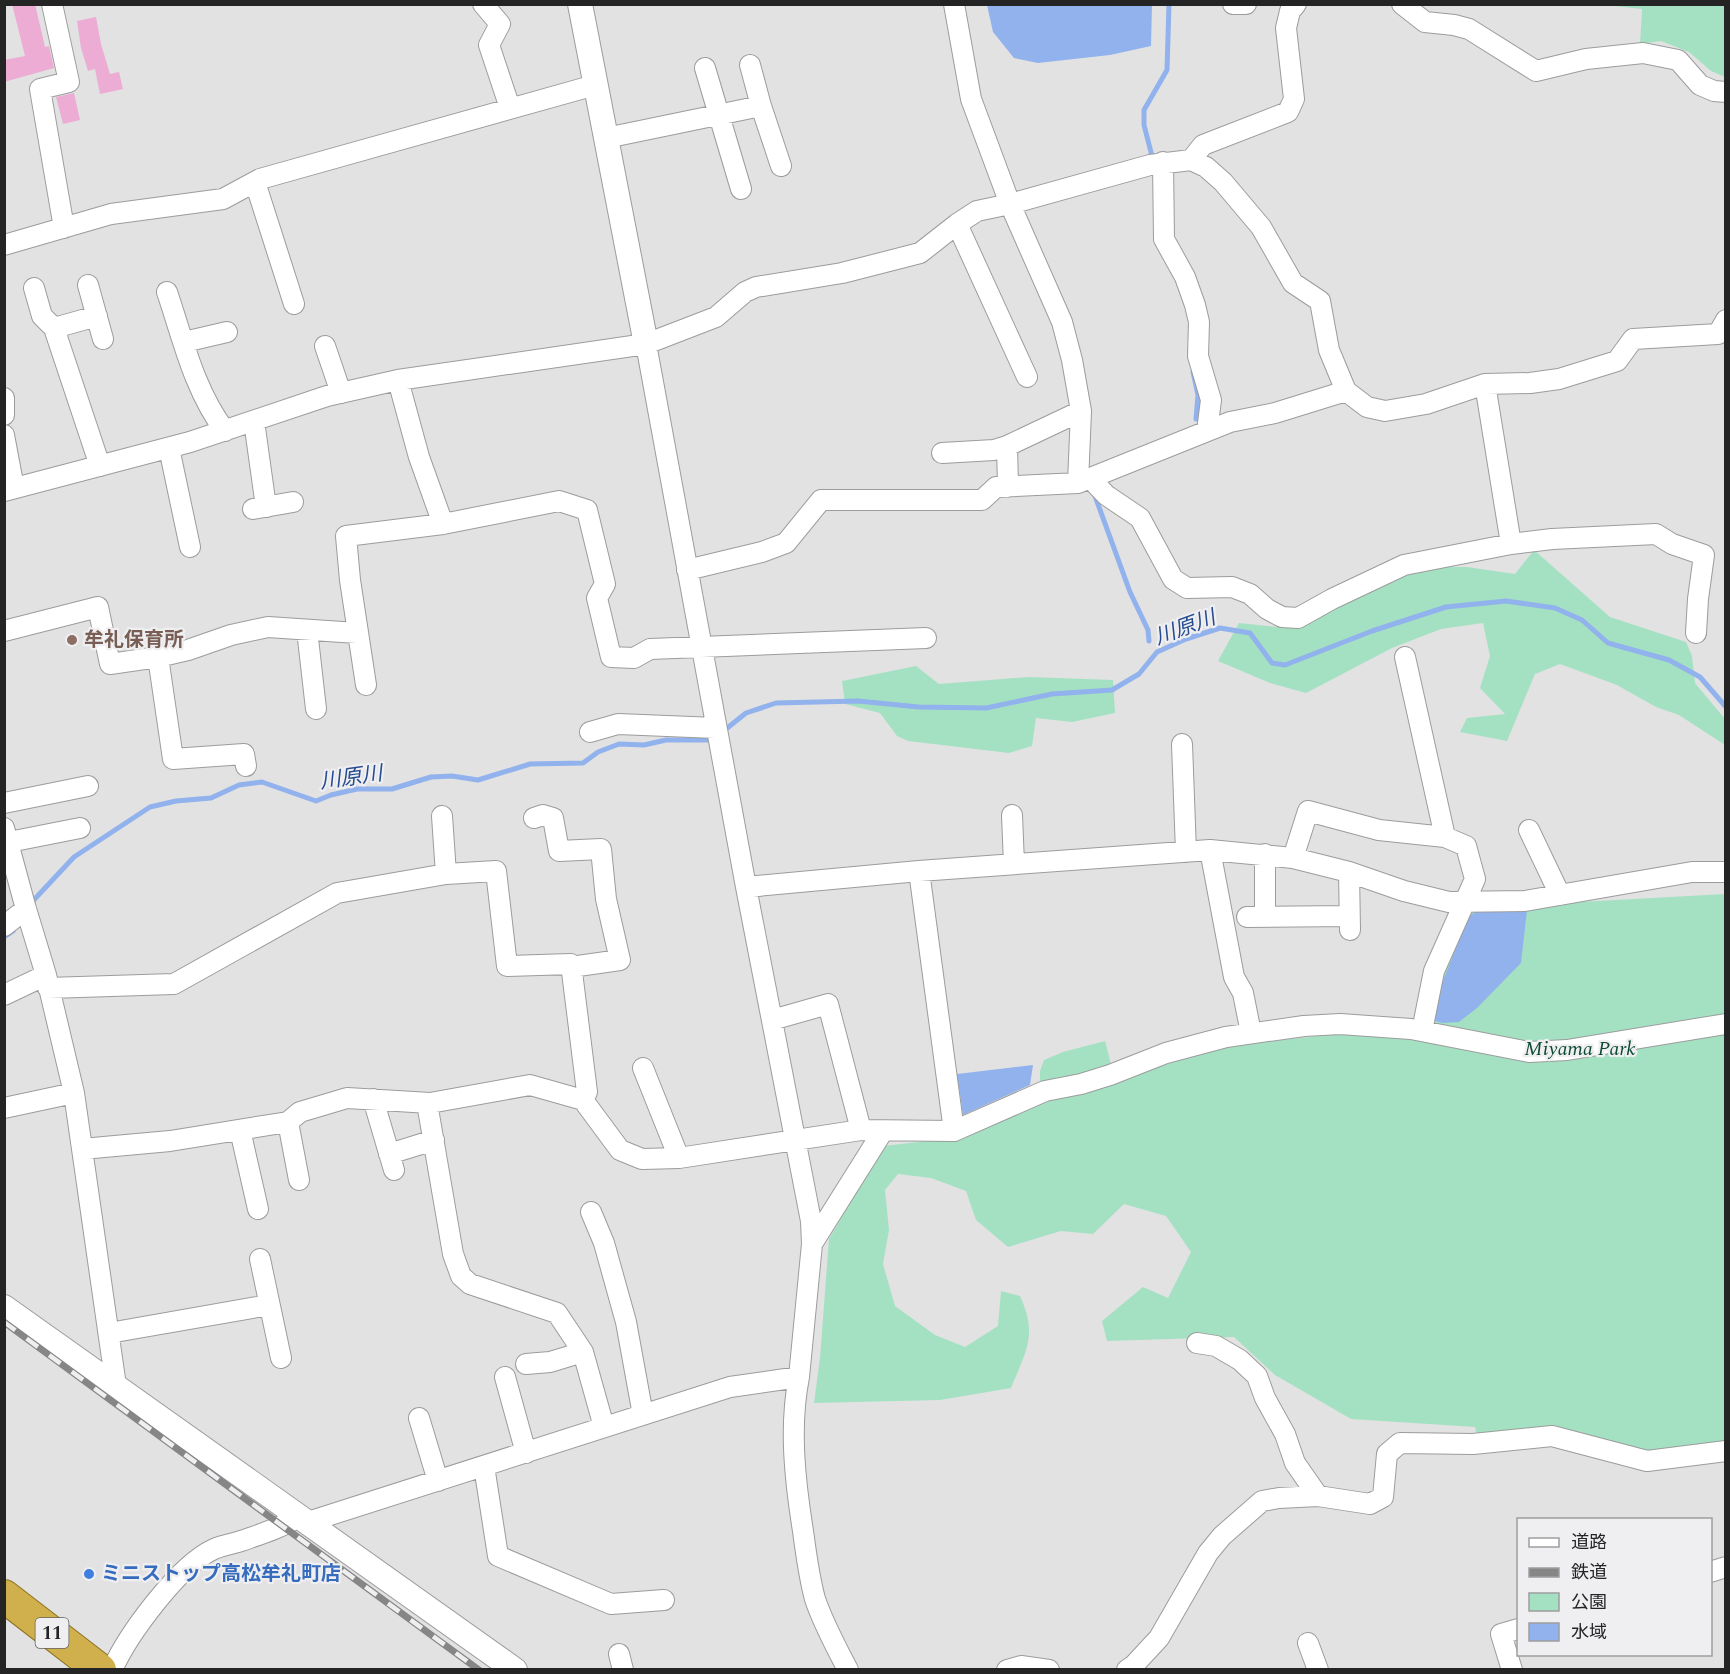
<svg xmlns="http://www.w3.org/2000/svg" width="1730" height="1674" font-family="Spectral,'Noto Sans JP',serif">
	<rect width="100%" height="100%" fill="#e2e2e3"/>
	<path fill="#a4e1c3" d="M1606,5H1725V77L1711,71L1689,52L1661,41L1640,44L1642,9Z
		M1534,550L1610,617L1686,642L1692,656L1695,683L1725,719V745L1679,715L1656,707L1617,685L1560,664L1535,674L1507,741L1460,732L1467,718L1505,714L1480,688L1490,656L1483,623L1441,629L1392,648L1306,693L1270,683L1218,661L1239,623L1285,628L1311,621L1370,586L1417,567H1467L1515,574Z
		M916,666L939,684L1029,677L1113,680L1115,713L1072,722L1036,718L1032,746L1009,753L908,741L897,736L880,713L845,704L842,681Z
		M1725,894V1448L1655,1453L1477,1435L1475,1427L1351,1419L1275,1375L1234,1337L1107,1341L1102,1321L1143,1287L1168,1298L1191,1252L1166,1216L1124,1204L1093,1234L1061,1231L1008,1247L976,1220L966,1191L931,1178L898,1174L885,1190L889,1230L883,1264L895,1306L935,1335L965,1347L998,1326L1001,1291L1020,1296C1038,1335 1026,1351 1011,1388L940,1400L814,1403L820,1358L829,1239L883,1146L954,1138L1059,1097L1228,1046L1355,1032L1430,1034L1439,974L1470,908Z
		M1105,1041L1112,1068L1040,1084V1071L1044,1060L1063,1052Z"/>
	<path fill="#91b2ec" d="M987,5H1152L1151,46L1110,55L1038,63L1014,58L993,32Z
		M1527,910L1521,963L1477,1008L1459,1022L1442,1023L1432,1020L1440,988L1469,916L1476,912Z
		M1033,1065L1030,1085L963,1115L957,1074Z"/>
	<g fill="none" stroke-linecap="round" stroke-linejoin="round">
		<path stroke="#91b2ec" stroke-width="5" d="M1153,160L1144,125V110L1167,70L1169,4
			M1193,372L1198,395L1196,419
			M1095,496L1130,592L1148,630L1149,641
			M726,729L746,713L776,703L858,701L919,707L986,708L1052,694L1112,690L1139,674L1157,652L1186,639L1220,628L1250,633L1272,663L1285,665L1372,631L1446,607L1506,601L1555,608L1582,620L1608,643L1669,660L1700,677L1726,707
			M31,903L74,857L150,807L176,801L211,798L239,785L262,782L316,801L331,795L357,789H392L431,777L452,776L478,780L530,764L583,763L598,752L619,744L644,745L666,740H708
			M4,937L13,931"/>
	</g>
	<path fill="#ecacd4" d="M12,4H35L45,47L49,46L54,68L4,82V60L25,56Z
		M96,17L101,44L110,74L119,72L123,89L100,94L95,69L88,71L81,48L77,21Z
		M74,93L80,120L63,124L56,97Z"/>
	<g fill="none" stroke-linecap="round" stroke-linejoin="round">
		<defs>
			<path id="minor" d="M52,4L69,82L40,89L64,228
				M483,4L500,24L489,45L510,108
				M954,4L971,99L1010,204L1062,322L1072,360L1081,411L1078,483
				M1233,4H1246
				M1402,4L1425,22L1454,25L1469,29L1536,71L1586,59L1643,53L1678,60L1700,85L1714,91L1726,92
				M750,65L761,106L781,166
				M705,68L741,189
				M606,138L761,106
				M1191,160L1203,145L1288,112L1294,99L1286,28L1290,11L1296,4
				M1163,162L1164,239L1185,277L1195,305L1199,322L1198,356L1211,400L1207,431
				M255,182L294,304
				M957,224L1027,377
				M4,245L111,214L223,199L260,179L595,85
				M88,285L103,339
				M34,288L42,316L54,328
				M167,292C183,339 194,390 225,431
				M97,316L54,328L100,466
				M184,342L227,332
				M646,344L746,887L811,1221L812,1244L799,1377C789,1427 795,1481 803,1531C806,1554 809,1577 815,1599C823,1623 836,1647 848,1670
				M325,346L341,393
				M398,380L419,457L443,524
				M1485,384L1511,544
				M4,398V415
				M254,421L266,507
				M4,435L14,488
				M1007,446L1008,487
				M169,448L190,547
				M942,453L994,450L1007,446L1081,411
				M1090,478L1106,495L1140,518L1173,579L1187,588L1232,587L1250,594L1267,609L1282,617L1298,618L1332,599L1404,565L1511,544L1552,539L1656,534L1672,544L1704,555L1698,599L1696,633
				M4,491L190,442L327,396L398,380L646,344L716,317L745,292L756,287L842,273L920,253L957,224L977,211L1010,204L1150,165L1191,160L1206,167L1223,182L1261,227L1293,283L1320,301L1329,350L1346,391
				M253,509L293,502
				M687,570L762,552L786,543L821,500H982L996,487L1078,483L1230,422L1275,413L1346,391L1367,407L1385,411L1426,404L1485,384L1530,383L1559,379L1617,361L1633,339L1718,334L1726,320
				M307,630L316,709
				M4,631L98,607L110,664L158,657L188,650L231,635L268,627L357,633
				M158,657L173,759L244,754L246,766
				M1405,657L1445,837
				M366,685L350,580L346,536L443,524L559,501L587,510L605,584L597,598L611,657L634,658L650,649L926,638
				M590,732L618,724L716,728
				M1182,744L1186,852
				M4,803L88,786
				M1012,815L1014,864
				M442,816L446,874
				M534,818L543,815L553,818L559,851L601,849L606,899L620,960L571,967
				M4,828L26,909L46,975L74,1093L116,1386
				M1529,830L1560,895
				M9,842L80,828
				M1210,850L1234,977L1243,993L1251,1033
				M1265,854V917
				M1293,858L1308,811L1379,830L1445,837L1466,846L1475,879L1434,971L1422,1031
				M919,871L954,1131
				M1349,872L1350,930
				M746,887L919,871L1210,850L1293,858L1349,872L1404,891L1449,902L1525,901L1692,872H1726
				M1247,917L1349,916
				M4,926L26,909
				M48,988L174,984L337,893L446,874L496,871L507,966L571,964L587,1092L583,1100
				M4,995L46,975
				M772,1020L828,1004L861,1130
				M643,1068L679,1158
				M373,1099L394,1170
				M427,1103L453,1254L461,1276L470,1284L557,1313L583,1352L604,1427
				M4,1108L74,1093
				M288,1122L299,1180
				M240,1130L258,1209
				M82,1149L170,1141L288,1122L300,1112L347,1098L430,1103L530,1085L583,1100L620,1150L642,1159L679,1158L861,1130L954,1131L1045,1091L1081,1084L1110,1075L1166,1053L1226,1037L1304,1026L1340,1024L1411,1029L1529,1052L1567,1050L1726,1024
				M389,1154L434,1140
				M591,1212L604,1243L626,1322L643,1415
				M812,1244L883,1131
				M260,1259L281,1358
				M109,1333L269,1305
				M1197,1343L1216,1346L1240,1360L1257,1376L1265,1398L1285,1434L1295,1463L1318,1496
				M526,1364L550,1362L583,1352
				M505,1377L526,1453
				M419,1418L438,1481
				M484,1466L498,1556L611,1604L664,1600
				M308,1522L730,1387L799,1377
				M1710,1572L1726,1567
				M1308,1643L1318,1670
				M619,1654L623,1670
				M112,1670C128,1634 179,1565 214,1549C223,1545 232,1544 241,1541C261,1534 281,1528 300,1516
				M1007,1670L1021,1666L1049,1670
				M1127,1670L1134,1665L1159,1638L1208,1553L1222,1536L1262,1501L1279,1498L1318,1496L1370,1504L1383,1497L1387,1454L1400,1443L1473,1444L1552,1436L1647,1461L1726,1451
				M1512,1670L1501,1634L1518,1629"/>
			<path id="tertiary" d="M580,4L646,344
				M4,1307L515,1670"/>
			<path id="trunk" d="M4,1596L100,1670"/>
		</defs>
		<use href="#minor" stroke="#9c9c9d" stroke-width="22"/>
		<use href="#tertiary" stroke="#9c9c9d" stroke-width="26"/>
		<use href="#trunk" stroke="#8c7221" stroke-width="34"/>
		<use href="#minor" stroke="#fff" stroke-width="20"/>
		<use href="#tertiary" stroke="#fff" stroke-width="24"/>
		<use href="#trunk" stroke="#d0b04c" stroke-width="32"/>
		<defs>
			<path id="rail" d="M4,1322L479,1670"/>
		</defs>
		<use href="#rail" stroke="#868687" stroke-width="7"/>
		<use href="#rail" stroke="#efeff1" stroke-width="4.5" stroke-dasharray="14" stroke-linecap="butt"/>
	</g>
	<circle fill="#8d6e63" stroke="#efeff1" stroke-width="2" cx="72" cy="640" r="6"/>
	<circle fill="#3f7fe0" stroke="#efeff1" stroke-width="2" cx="89" cy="1574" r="6"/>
	<g text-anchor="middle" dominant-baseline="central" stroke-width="4.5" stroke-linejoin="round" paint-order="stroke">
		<rect fill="#efeff1" stroke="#616162" stroke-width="1.5" x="35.5" y="1618" width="33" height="30" rx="4.5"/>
		<g font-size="18" font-weight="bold" fill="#242425">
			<text x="52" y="1633">11</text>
		</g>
		<g font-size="20" font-weight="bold" fill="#785e54" stroke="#efeff1" text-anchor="start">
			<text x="84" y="640">牟礼保育所</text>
		</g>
		<g font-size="20" font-style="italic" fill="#0c4a32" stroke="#efeff1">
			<text x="1580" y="1049">Miyama Park</text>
		</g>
		<g font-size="20" font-weight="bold" fill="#366cbe" stroke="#efeff1" text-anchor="start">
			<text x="101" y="1574">ミニストップ高松牟礼町店</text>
		</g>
		<g font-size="21" font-style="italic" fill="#254c90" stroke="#efeff1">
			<text transform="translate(1185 628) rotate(-20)">川原川</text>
			<text transform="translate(351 778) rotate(-8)">川原川</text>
		</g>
	</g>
	<rect width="1730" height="1674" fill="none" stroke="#242425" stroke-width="12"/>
	<rect x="1517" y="1518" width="195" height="138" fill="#efeff1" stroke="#9e9e9f" stroke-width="1.5"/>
	<rect x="1529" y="1538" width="30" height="9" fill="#ffffff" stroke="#9e9e9f" stroke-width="1.5"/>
	<text x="1571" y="1548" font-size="18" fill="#242425">道路</text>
	<rect x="1529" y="1568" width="30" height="9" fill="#868687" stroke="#9e9e9f" stroke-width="1.5"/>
	<text x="1571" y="1578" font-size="18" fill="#242425">鉄道</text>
	<rect x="1529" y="1593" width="30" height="18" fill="#a4e1c3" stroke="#9e9e9f" stroke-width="1.5"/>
	<text x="1571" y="1608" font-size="18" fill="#242425">公園</text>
	<rect x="1529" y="1623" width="30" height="18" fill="#91b2ec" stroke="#9e9e9f" stroke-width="1.5"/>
	<text x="1571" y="1638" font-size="18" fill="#242425">水域</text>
</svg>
